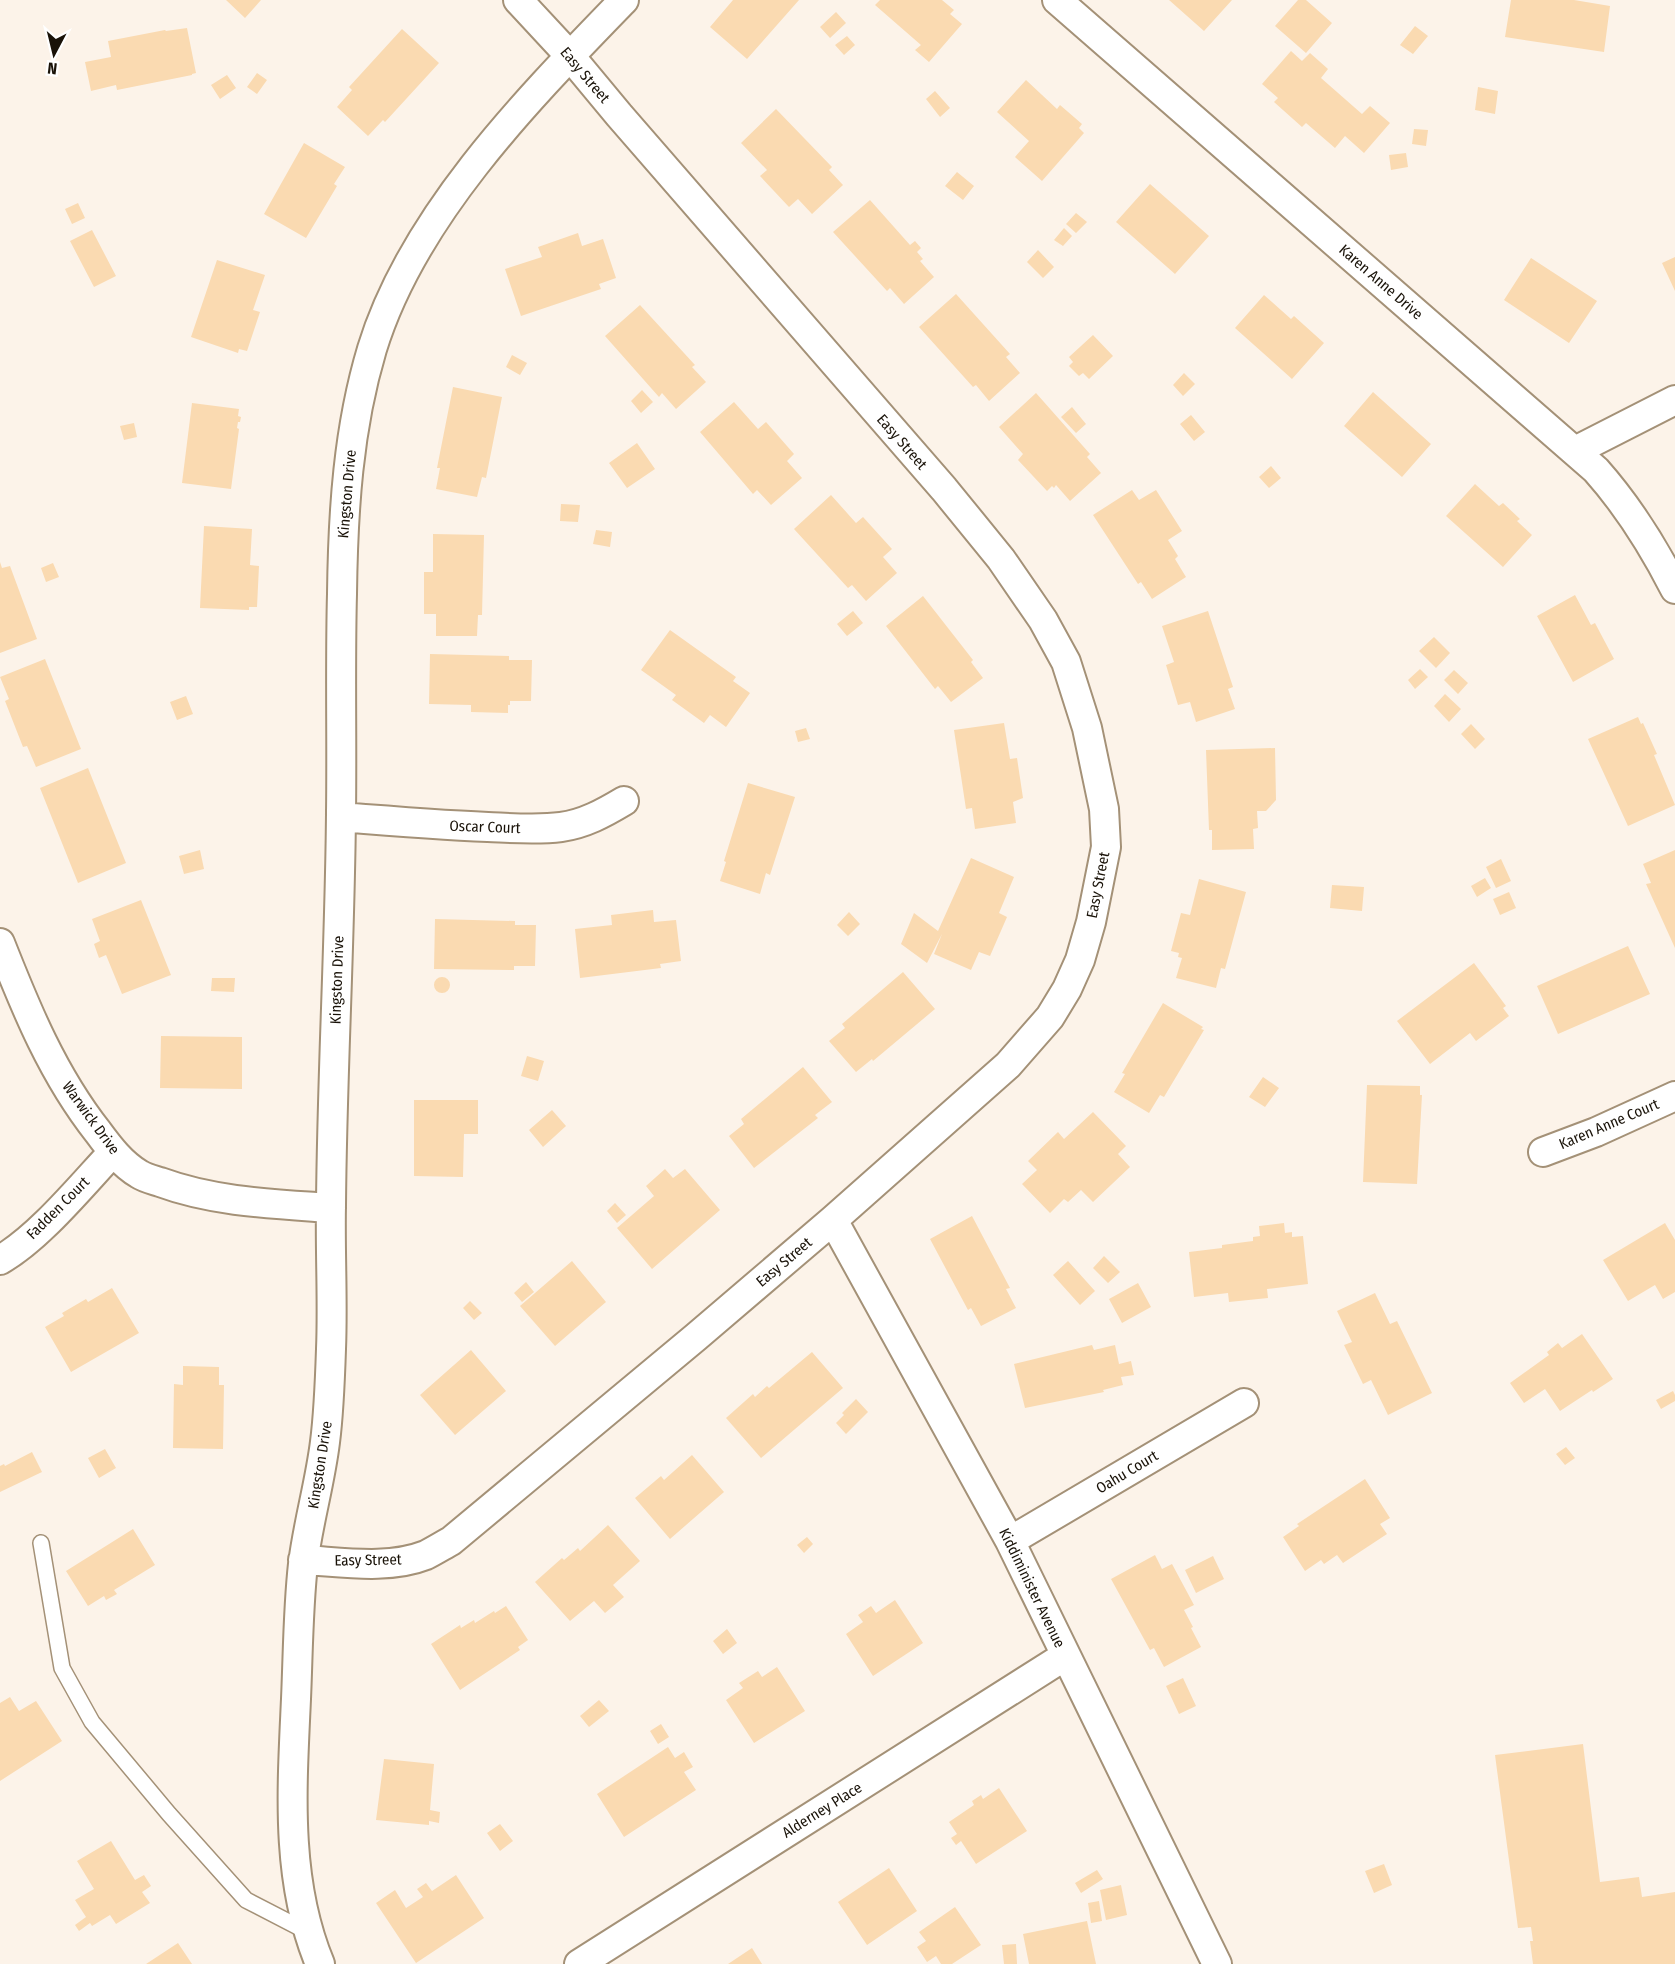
<svg xmlns="http://www.w3.org/2000/svg" width="1675" height="1964" font-family="'Fira Sans Condensed',sans-serif">
	<rect width="100%" height="100%" fill="#fcf3e9"/>
	<path fill="#fadab1" d="M226,0H261L245,18Z
		M733,0H799L747,59L710,27Z
		M880,0H942L954,10L950,14L962,24L929,62L915,50L921,45L875,5Z
		M1169,0H1232L1204,31Z
		M1298,0H1306L1332,23L1306,53L1275,26Z
		M1511,0H1574L1610,6L1604,52L1505,37Z
		M836,12L846,23L830,38L820,27Z
		M1415,26L1428,36L1413,54L1400,45Z
		M187,28L196,73L192,74V75L117,90L116,85L91,91L85,62L111,57L108,41L165,30L166,31Z
		M402,29L439,63L385,122L383,120L368,136L337,107L352,90L349,87Z
		M847,36L855,45L844,55L835,45Z
		M1291,51L1302,61L1310,53L1328,69L1321,78L1362,114L1370,106L1390,123L1364,153L1345,136L1335,148L1306,123L1302,127L1274,102L1278,98L1262,84Z
		M257,73L267,80L257,94L247,87Z
		M227,75L236,88L220,99L211,85Z
		M1026,80L1057,109L1060,105L1082,124L1079,128L1084,133L1042,181L1015,157L1029,141L997,112Z
		M1478,87L1498,91L1495,114L1475,110Z
		M935,91L950,108L940,117L926,99Z
		M776,109L832,167L829,170L843,185L812,214L798,199L789,207L760,176L767,170L741,143Z
		M1414,129L1428,130L1426,146L1412,144Z
		M304,143L345,167L334,184L337,186L306,238L264,214Z
		M1406,153L1408,167L1391,170L1389,155Z
		M957,172L974,186L963,200L945,186Z
		M1150,184L1209,236L1175,274L1116,222Z
		M870,200L910,245L915,241L921,248L917,252L923,259L920,261L934,277L904,304L890,288L887,291L833,232Z
		M78,203L85,218L72,224L65,209Z
		M1076,213L1087,222L1076,233L1066,224Z
		M1064,228L1072,236L1063,246L1054,240Z
		M92,230L116,276L94,287L70,241Z
		M578,233L582,246L603,239L616,278L599,284L601,289L521,316L505,269L542,257L538,247Z
		M1038,250L1054,267L1043,278L1027,262Z
		M1675,257V291L1662,263Z
		M1531,258L1597,301L1569,343L1504,300Z
		M217,260L265,275L253,310L260,312L247,351L239,349L238,353L191,337Z
		M956,294L1010,354L1006,357L1020,373L989,401L976,385L973,387L919,327Z
		M1264,295L1291,319L1294,316L1324,343L1292,379L1235,328Z
		M640,305L695,365L692,367L706,382L676,409L662,393L659,397L605,336Z
		M1093,335L1113,356L1089,379L1083,373L1079,376L1069,366L1073,362L1069,357Z
		M512,355L527,363L520,375L506,367Z
		M1184,373L1195,384L1183,396L1173,385Z
		M453,387L502,397L486,478L482,477L477,497L436,489L440,468H437Z
		M642,390L653,402L641,413L631,401Z
		M1373,392L1431,444L1402,477L1344,426Z
		M1036,393L1090,454L1087,457L1101,473L1070,501L1056,485L1054,488L1052,486L1047,491L1018,460L1023,454L999,427Z
		M734,402L758,429L766,422L794,454L787,461L802,478L771,505L757,490L753,494L700,432Z
		M192,403L239,409L238,416L241,417L240,422H238L237,428L239,429L231,489L182,483Z
		M1072,407L1086,424L1076,433L1061,417Z
		M1191,415L1205,432L1194,441L1180,424Z
		M134,423L137,437L124,440L120,426Z
		M637,443L655,469L627,488L609,463Z
		M1271,466L1281,478L1269,488L1259,477Z
		M1475,484L1499,506L1503,503L1520,519L1517,521L1532,535L1503,567L1446,516Z
		M1132,490L1139,500L1156,490L1182,531L1168,540L1178,556L1175,559L1186,577L1152,599L1141,582L1138,584L1093,515Z
		M831,495L856,523L863,517L892,549L883,557L897,573L866,601L852,585L848,588L794,529Z
		M561,504L580,505L578,522L560,521Z
		M204,526L252,529L250,565L259,566L257,607H249V610L200,608Z
		M596,530L612,532L610,547L593,544Z
		M433,534L484,535L482,615H478L477,636H436V614H424V572H433Z
		M0,562L2,568L10,566L37,639L0,653Z
		M53,563L59,577L46,582L41,568Z
		M1575,595L1591,625L1595,623L1614,659L1573,682L1537,616Z
		M923,596L973,660L971,662L983,678L951,702L938,686L935,689L886,626Z
		M853,611L863,623L847,636L837,624Z
		M1208,611L1233,687L1228,689L1235,709L1196,722L1190,702L1178,705L1166,665L1174,662L1162,626Z
		M670,630L736,677L733,681L750,693L726,727L710,715L704,723L672,700L676,695L641,670Z
		M1434,637L1450,653L1436,668L1419,651Z
		M430,654L509,656V660H532L531,701H510V705H508V713L471,712V705L429,704Z
		M45,659L81,749L36,767L27,746L23,747L5,701L9,699L0,677Z
		M1420,669L1428,677L1415,689L1408,680Z
		M1454,670L1468,683L1458,694L1444,680Z
		M1445,694L1461,709L1449,722L1434,706Z
		M186,696L193,714L177,720L170,702Z
		M1638,717L1641,724L1643,723L1657,754L1654,755L1675,805L1628,826L1588,739Z
		M1004,723L1010,759L1017,758L1023,798L1013,802L1016,823L975,829L972,808L966,809L954,730Z
		M1471,724L1485,739L1475,749L1461,734Z
		M806,728L810,739L798,742L795,731Z
		M1275,748L1276,800L1266,811H1257L1258,828L1253,829L1254,849L1212,850V830H1209L1206,750Z
		M88,768L126,863L78,883L40,788Z
		M748,783L795,797L770,875L766,873L760,894L720,881L726,862L724,861Z
		M200,850L204,869L184,874L179,856Z
		M1675,850V948L1646,884L1651,883L1643,864Z
		M971,858L1014,877L999,913L1007,917L990,956L979,952L971,970L934,954L942,934L927,963L901,944L914,913L938,931Z
		M1501,859L1511,881L1496,888L1486,867Z
		M1485,878L1491,888L1477,897L1471,886Z
		M1199,879L1246,892L1225,969L1221,968L1216,988L1176,978L1182,958L1178,957L1179,953L1171,951L1181,913L1190,915Z
		M1332,885L1364,887L1362,911L1330,908Z
		M1509,892L1516,908L1500,915L1493,899Z
		M141,900L171,975L122,994L106,955L99,958L94,944L100,941L92,919Z
		M653,910L654,922L676,920L681,961L660,964L661,968L580,978L575,929L612,925L611,915Z
		M849,912L860,924L848,936L837,925Z
		M435,919L515,921V925H536L535,966H514V970L434,969Z
		M1628,946L1650,994L1558,1034L1537,986Z
		M1474,963L1506,1006L1503,1008L1509,1016L1476,1041L1470,1033L1430,1064L1397,1021Z
		M903,972L935,1009L873,1061L872,1059L856,1072L829,1041L845,1028L842,1024Z
		M434 985a8 8 0 1 1 16 0a8 8 0 1 1-16 0Z
		M212,978H235L234,992L211,991Z
		M1163,1003L1203,1027L1201,1029L1204,1030L1164,1097L1160,1095L1149,1113L1114,1092L1125,1074L1122,1073Z
		M161,1036L242,1037V1089L160,1088Z
		M527,1056L544,1061L538,1081L521,1076Z
		M803,1067L832,1102L815,1115L818,1118L754,1168L729,1136L744,1124L741,1119Z
		M1263,1077L1279,1088L1265,1107L1249,1097Z
		M1367,1085L1420,1086V1095H1422L1417,1184L1363,1182Z
		M414,1100H478V1134H464L463,1177L414,1176Z
		M552,1110L566,1126L543,1147L529,1130Z
		M1093,1112L1126,1146L1118,1154L1130,1167L1093,1202L1081,1190L1068,1202L1064,1199L1050,1213L1022,1184L1037,1170L1028,1161L1058,1132L1064,1139Z
		M665,1169L673,1178L685,1169L720,1210L652,1269L617,1228L654,1196L646,1186Z
		M615,1203L626,1215L617,1223L607,1211Z
		M972,1216L1010,1288L1006,1289L1016,1308L981,1326L971,1308L968,1310L930,1239Z
		M1284,1223L1285,1233L1292,1232V1237L1303,1236L1308,1284L1267,1289L1268,1298L1229,1302L1228,1293L1194,1297L1189,1252L1222,1248V1245L1253,1241V1237L1260,1236L1259,1226Z
		M1665,1223L1675,1240V1292L1663,1299L1655,1285L1628,1301L1603,1260Z
		M1104,1256L1120,1272L1108,1283L1093,1268Z
		M572,1261L606,1302L555,1346L520,1306Z
		M1068,1261L1095,1291L1080,1305L1053,1275Z
		M526,1282L534,1292L522,1302L514,1293Z
		M1138,1283L1151,1307L1122,1323L1109,1299Z
		M112,1288L139,1333L71,1372L45,1327L64,1316L62,1313L86,1299L88,1302Z
		M1375,1293L1390,1324L1397,1321L1432,1393L1388,1415L1371,1380L1363,1384L1344,1345L1352,1342L1337,1311Z
		M470,1301L482,1313L474,1320L463,1308Z
		M1582,1334L1613,1379L1593,1392L1592,1390L1560,1411L1545,1389L1524,1403L1510,1383L1549,1355L1547,1352L1558,1343L1562,1348Z
		M1092,1345L1094,1350L1115,1345L1119,1364L1131,1361L1134,1375L1121,1377L1123,1385L1103,1390L1104,1392L1025,1408L1014,1364Z
		M471,1350L506,1391L455,1435L420,1395Z
		M812,1352L843,1388L761,1458L726,1418L753,1394L755,1397L767,1386L769,1388Z
		M183,1366L219,1367V1385H224L223,1449L173,1448L174,1384L183,1385Z
		M1673,1391L1675,1395V1401L1661,1409L1656,1400Z
		M856,1399L868,1412L846,1434L836,1423L844,1415L842,1413Z
		M1566,1447L1575,1458L1565,1465L1556,1454Z
		M105,1449L116,1468L99,1478L88,1458Z
		M32,1452L42,1472L0,1492V1466L4,1464L5,1466Z
		M692,1455L724,1492L670,1539L635,1498L661,1476L664,1480Z
		M1365,1479L1390,1518L1380,1524L1387,1534L1343,1563L1337,1555L1324,1564L1321,1560L1305,1571L1283,1537L1299,1526L1297,1524Z
		M608,1525L640,1561L613,1585L624,1597L605,1613L594,1601L570,1621L535,1582L562,1558L564,1560L578,1548L580,1551Z
		M133,1529L155,1565L114,1590L117,1594L106,1600L104,1596L88,1606L66,1571Z
		M807,1537L813,1544L804,1553L797,1545Z
		M1155,1555L1162,1569L1172,1564L1194,1605L1184,1610L1193,1627L1191,1628L1201,1647L1164,1667L1154,1648L1150,1650L1111,1579Z
		M1213,1556L1224,1579L1196,1593L1185,1570Z
		M895,1600L923,1643L873,1676L846,1634L863,1622L858,1615L871,1606L876,1613Z
		M506,1606L528,1640L518,1647L520,1650L460,1690L431,1644L460,1625L461,1628L474,1620L475,1623L494,1611L495,1613Z
		M727,1629L737,1643L723,1654L713,1641Z
		M777,1667L805,1711L754,1743L726,1700L743,1688L739,1683L758,1671L762,1677Z
		M1183,1678L1196,1706L1179,1714L1166,1686Z
		M10,1697L19,1711L36,1701L62,1741L0,1781V1703Z
		M599,1700L609,1711L589,1727L580,1716Z
		M661,1724L669,1737L658,1744L650,1731Z
		M1583,1744L1600,1882L1639,1877L1642,1897L1675,1892V1964H1533L1530,1941H1533L1531,1927L1518,1928L1495,1755Z
		M668,1747L675,1758L684,1752L693,1767L684,1772L696,1790L624,1837L597,1794Z
		M384,1759L434,1764L430,1810L440,1812L439,1823L429,1821V1825L376,1820Z
		M999,1788L1027,1831L976,1864L961,1841L956,1845L951,1838L957,1834L949,1822L974,1805L972,1801L981,1795L983,1799Z
		M500,1824L513,1841L500,1851L487,1833Z
		M111,1841L135,1880L144,1875L151,1886L142,1892L150,1903L116,1924L110,1915L92,1926L90,1923L79,1931L75,1925L86,1917L75,1900L94,1889L77,1861Z
		M1384,1864L1392,1885L1374,1893L1365,1871Z
		M889,1868L917,1911L867,1945L838,1902Z
		M1097,1870L1103,1879L1081,1893L1075,1883Z
		M456,1875L484,1918L416,1963L376,1903L395,1890L406,1908L423,1897L417,1889L426,1883L432,1891Z
		M1121,1885L1127,1915L1106,1920L1100,1890Z
		M1099,1901L1102,1921L1091,1923L1088,1903Z
		M955,1907L981,1945L952,1964H941L936,1956L927,1962L917,1947L926,1941L919,1932Z
		M1087,1921L1096,1964H1029L1023,1934Z
		M178,1943L192,1964H146Z
		M1016,1944L1017,1964H1004L1002,1945Z
		M752,1948L762,1964H728Z"/>
	<g fill="none" stroke-linecap="round" stroke-linejoin="round">
		<defs>
			<path id="service" d="M41,1543L62,1668L92,1722L169,1814L246,1900L308,1932"/>
			<path id="minor" d="M1057,0L1596,470C1628,506 1653,546 1675,589
				M1575,451L1675,400
				M341,817C390,821 439,825 488,827C512,828 537,830 561,827C584,824 604,813 624,801
				M0,943C26,1009 53,1075 98,1132C109,1147 122,1164 139,1174C145,1178 154,1180 160,1182C214,1202 274,1204 331,1208
				M1543,1152L1596,1132L1675,1096
				M833,1220L1010,1541L1217,1964
				M0,1260C39,1238 82,1185 113,1152
				M1010,1541L1244,1403
				M303,1560C342,1562 388,1570 426,1555C434,1551 442,1546 451,1541L696,1337L833,1220L1008,1065L1050,1017L1067,989L1080,960L1091,922L1106,847L1104,809L1087,728L1066,662L1043,620L1001,559L944,489L619,115L570,56L518,0
				M320,1964C285,1880 292,1788 296,1699C298,1654 298,1609 303,1564C308,1523 320,1483 325,1442C329,1411 330,1380 331,1349C333,1301 330,1253 331,1205C332,1074 340,943 341,812C342,739 340,667 342,594C343,511 348,429 372,349C413,215 529,98 624,0
				M579,1964L1065,1656"/>
		</defs>
		<use href="#service" stroke="#a49177" stroke-width="18"/>
		<use href="#minor" stroke="#a49177" stroke-width="32"/>
		<use href="#service" stroke="#fff" stroke-width="15"/>
		<use href="#minor" stroke="#fff" stroke-width="28"/>
	</g>
	<g text-anchor="middle" dominant-baseline="central" stroke-width="5" stroke-linejoin="round" paint-order="stroke">
		<g font-size="15" fill="#191208" stroke="#fff">
			<text transform="translate(585 75) rotate(50)">Easy Street</text>
			<text transform="translate(1381 282) rotate(41)">Karen Anne Drive</text>
			<text transform="translate(902 442) rotate(49)">Easy Street</text>
			<text transform="translate(347 494) rotate(-85)">Kingston Drive</text>
			<text transform="translate(485 827) rotate(2)">Oscar Court</text>
			<text transform="translate(1098 885) rotate(-79)">Easy Street</text>
			<text transform="translate(337 980) rotate(-88)">Kingston Drive</text>
			<text transform="translate(91 1118) rotate(54)">Warwick Drive</text>
			<text transform="translate(1609 1124) rotate(-23)">Karen Anne Court</text>
			<text transform="translate(58 1208) rotate(-45)">Fadden Court</text>
			<text transform="translate(784 1262) rotate(-40)">Easy Street</text>
			<text transform="translate(320 1465) rotate(-81)">Kingston Drive</text>
			<text transform="translate(1127 1472) rotate(-31)">Oahu Court</text>
			<text transform="translate(368 1560) rotate(-1)">Easy Street</text>
			<text transform="translate(1032 1588) rotate(64)">Kiddiminister Avenue</text>
			<text transform="translate(822 1810) rotate(-32)">Alderney Place</text>
		</g>
	</g>
	<g transform="translate(54 54) rotate(187)" stroke="#ffffff" stroke-width="4.5" paint-order="stroke">
	<path d="M0-4.5L10 22L0 15L-10 22Z" fill="#191208"/>
	<text y="-9" font-size="16" font-weight="bold" text-anchor="middle" fill="#191208">N</text>
	</g>
</svg>
